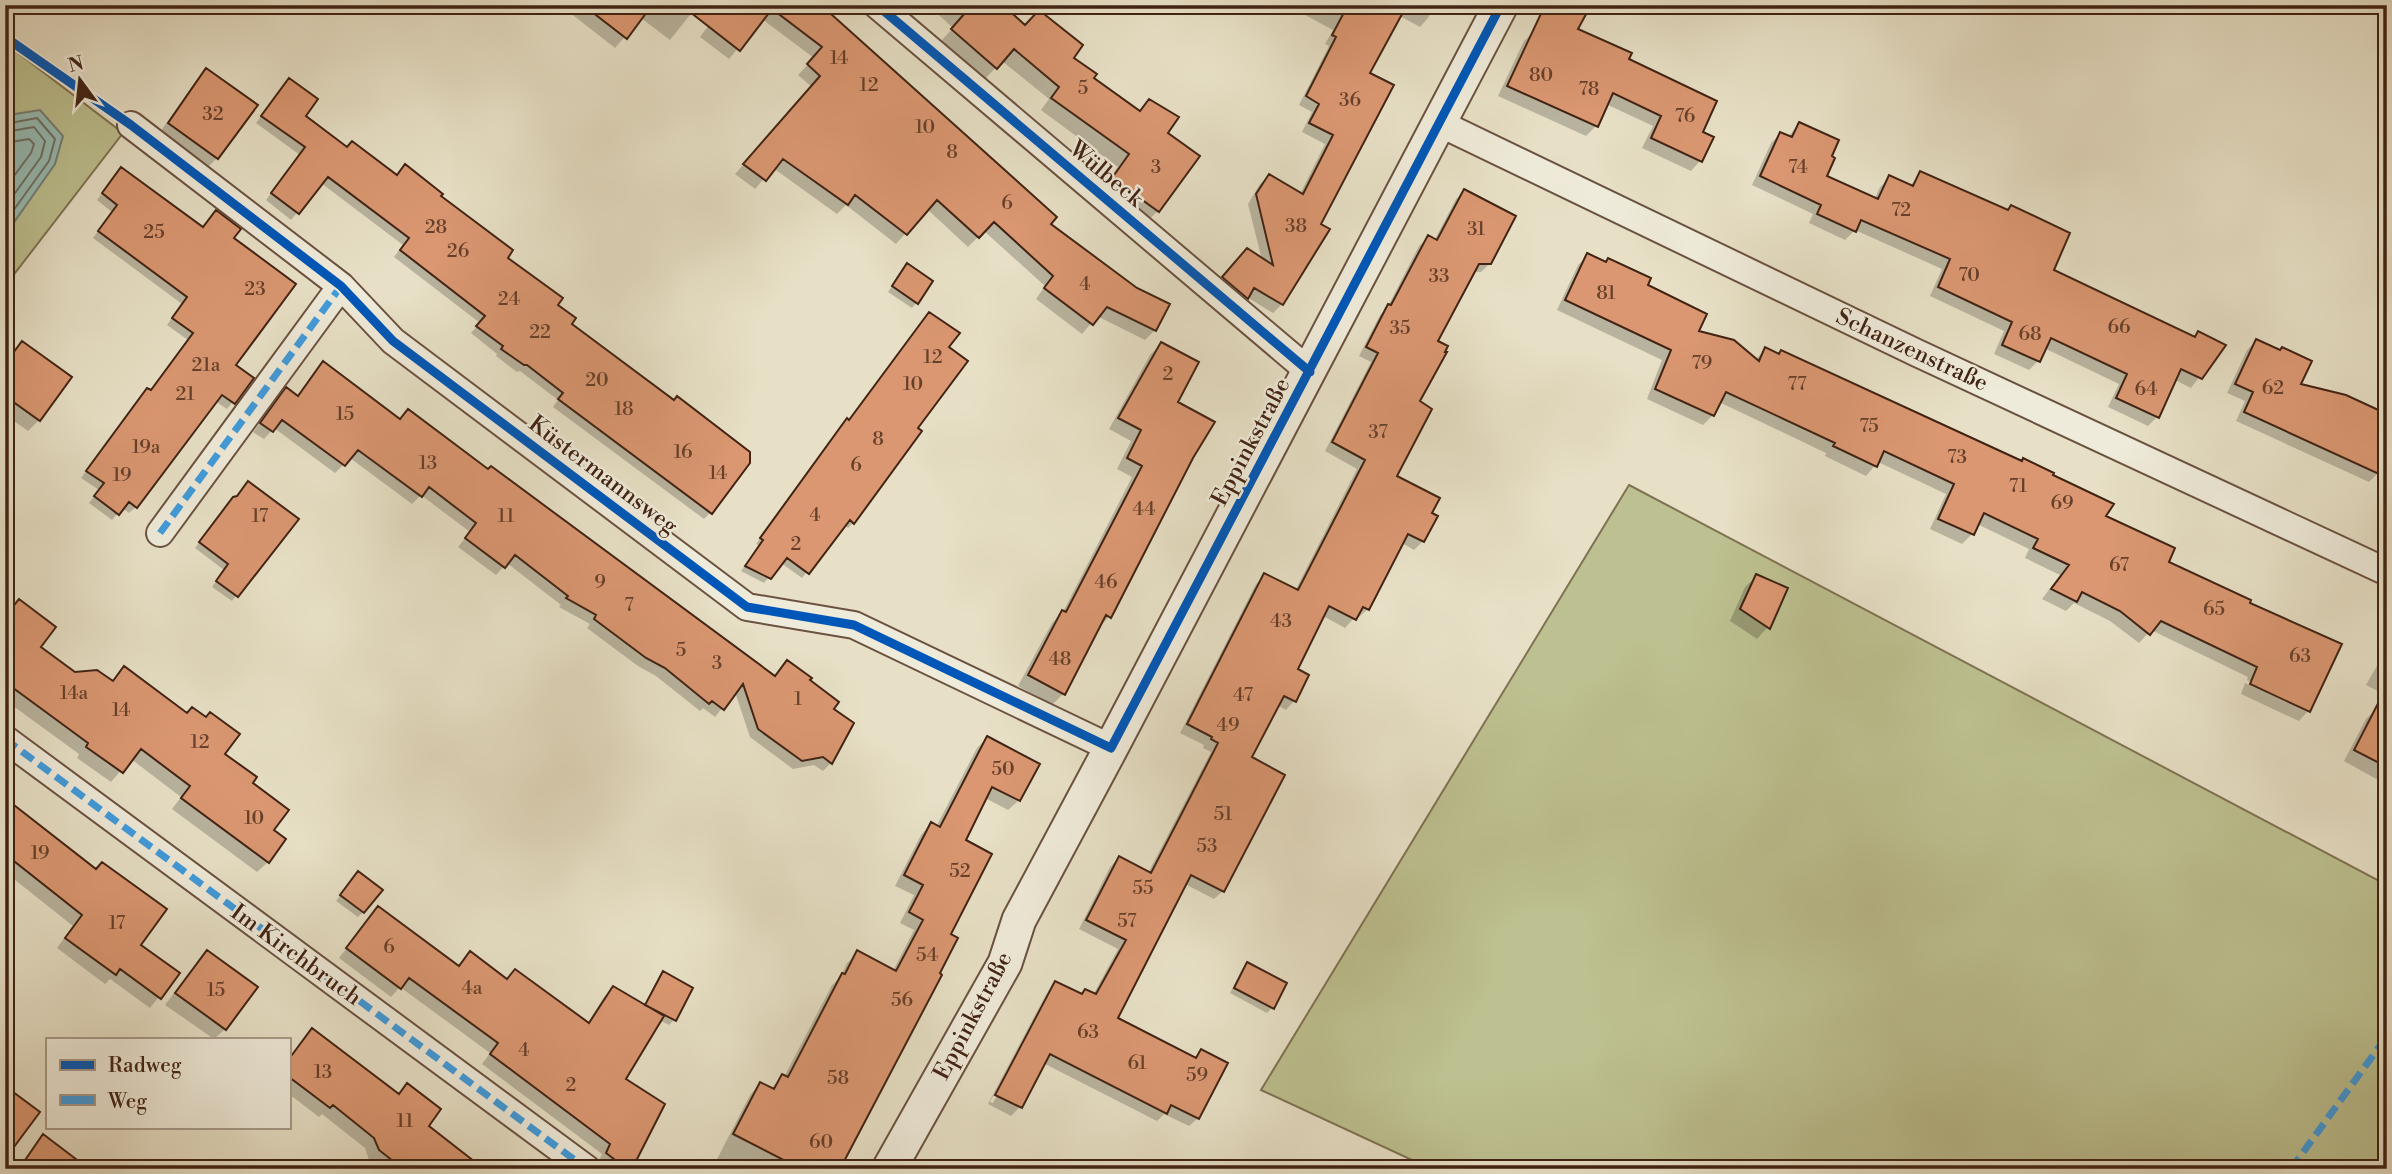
<svg xmlns="http://www.w3.org/2000/svg" width="2392" height="1174" font-family="'Libre Bodoni',serif">
	<rect width="100%" height="100%" fill="#e7e0c6"/>
	<filter id="stains"><feTurbulence type="fractalNoise" baseFrequency=".00286" numOctaves="4"/><feColorMatrix values="0 0 0 0 .2 0 0 0 0 .09 0 0 0 0 .02 0 0 0 .5 -.17"/></filter>
	<radialGradient id="worn" r=".72"><stop offset=".6" stop-color="#630" stop-opacity="0"/><stop offset="1" stop-color="#630" stop-opacity=".3"/></radialGradient>
	<path fill="#bdc090" stroke="#7f7252" stroke-width="2" d="M5,43L123,133L5,286Z
		M1629,485L2387,885V1169H1424L1425,1166L1261,1090Z"/>
	<path fill="#97bdb6" stroke="#757f75" stroke-width="2" d="M40,110L63,136L55,164L5,235V120L9,115Z"/>
	<path fill="#0003" fill-rule="evenodd" d="M574,5H698L670,40L641,18L615,48L569,12Z
		M724,5H818L1049,224L1155,330L1145,340L1097,316L1082,334L1036,299L1045,286L984,231L968,247L927,209L896,244L846,205L837,214L773,168L755,189L735,174L812,87L798,75L814,58L762,19L729,59L700,37Z
		M928,5H1000L1025,27L1072,58L1092,78L1138,112L1149,102L1166,133L1158,211L1146,222L1102,190L1118,167L1041,110L1049,99L1002,61L984,80L941,41L953,28Z
		M1294,5H1435L1428,18L1420,27L1400,16L1368,74L1319,225L1327,230L1282,304L1273,313L1247,297L1238,306L1215,286L1239,259L1262,260L1248,204L1260,184L1269,176L1300,194L1325,144L1302,132L1312,112L1299,105L1329,46L1325,44L1333,30L1292,8Z
		M1576,30L1627,59L1701,132L1700,161L1691,171L1642,148L1653,126L1606,104L1596,126L1586,136L1498,96L1524,41L1534,31Z
		M206,71L217,158L206,169L158,135L195,82Z
		M289,80L303,116L347,149L396,176L405,167L556,305L711,512L704,519L553,407L558,400L520,371L517,372L496,356L497,354L471,333L480,323L394,257L403,245L321,183L291,220L266,200L300,155L256,123Z
		M1799,124L1825,176L1874,200L1880,187L1890,178L1909,187L1921,173L2052,271L2193,338L2198,333L2223,345L2191,388L2175,380L2157,417L2148,426L2108,407L2119,384L2044,348L2038,361L2029,370L1994,354L2004,331L1930,296L1942,269L1855,230L1845,240L1809,223L1813,214L1752,185L1771,143L1780,134L1788,137Z
		M115,176L202,229L216,212L232,238L233,365L251,379L227,409L215,401L136,507L129,513L122,508L112,520L89,503L99,490L81,478L141,397L150,392L188,340L167,325L182,304L93,238L112,212L97,200Z
		M1464,191L1490,263L1481,272H1473L1436,342L1395,477L1429,514L1423,541L1414,550L1402,543L1368,609L1359,617L1356,616L1345,628L1323,616L1295,670L1307,676L1294,701L1286,710L1277,705L1250,758L1223,891L1214,899L1185,884L1116,1018L1193,1059L1201,1051L1198,1118L1189,1126L1164,1114L1157,1121L1043,1063L1020,1107L1011,1116L988,1104L1047,992L1056,983L1080,996L1085,991L1093,995L1118,949L1079,929L1110,867L1119,858L1148,873L1211,752L1203,748L1204,745L1180,733L1256,584L1265,576L1295,591L1357,469L1325,451L1371,362L1359,356L1380,315L1387,308L1419,246L1428,238L1434,241L1456,199ZM1048,991H1052L993,1103L990,1102Z
		M1587,256L1605,264L1608,260L1649,279L1645,286L1705,315L1697,332L1733,342L1755,360L1765,350L1778,356L1782,352L2021,463L2023,461L2052,474L2051,476L2112,505L2103,517L2173,549L2167,562L2249,601L2248,604L2340,645L2309,711L2307,712V709L2247,680L2248,677L2151,630L2139,643L2110,621L2074,603L2066,611L2042,599L2060,575L2025,558L2029,549L1977,524L1972,534L1962,544L1930,529L1946,494L1878,462L1866,476L1825,456L1826,453L1719,402L1713,415L1703,425L1647,399L1662,360L1557,310L1578,265Z
		M902,271L917,302L912,308L888,292Z
		M924,320L946,347L916,428L853,523L848,528L844,525L802,578L781,563L764,583L741,571L760,546L756,544L842,426L848,422Z
		M2256,341L2378,473L2369,482L2236,421L2245,401L2227,393L2247,350Z
		M22,343L39,420L28,431L5,415V362Z
		M1161,344L1192,457L1109,617L1099,627L1063,694L1052,705L1018,686L1052,623L1063,612L1132,477L1117,469L1131,441L1109,429L1150,355Z
		M323,364L399,420L774,677L787,662L832,709L852,724L831,763L823,771L814,765L793,769L750,737L735,692L715,717L703,708L700,711L656,676L638,666L587,628L590,624L559,607L561,605L507,563L496,575L458,547L470,532L421,495L412,504L350,458L335,473L274,428L264,439L253,432L278,398L296,397Z
		M228,504L296,520L232,601L212,587L224,570L195,548Z
		M1757,576L1768,627L1757,639L1730,621L1745,587Z
		M19,601L38,648L74,674L111,682L124,668L223,754L250,783L272,831L268,862L257,872L172,809L181,797L131,759L111,782L77,758L79,754L5,700V616Z
		M2387,648V696L2366,685Z
		M2245,683L2307,712L2299,721L2241,694Z
		M2377,708L2387,713V785L2344,761L2366,719Z
		M987,738L1019,800L1008,810L985,798L963,841L948,935L838,1169H712L750,1095L760,1084L770,1090L782,1076L784,1077L832,985L840,978L847,963L858,953L893,971L914,930L900,923L914,895L895,886L921,835L931,824L936,827L977,748Z
		M5,794L138,945L177,974L150,1008L110,979L105,984L57,948L73,926L5,872Z
		M353,878L363,912L358,917L336,901Z
		M378,908L457,967L470,953L506,980L515,971L587,1024L604,997L613,988L673,1021L669,1025L659,1020L623,1079L630,1169H606L598,1163L602,1154L482,1064L490,1053L400,987L391,997L339,958Z
		M207,952L225,1029L214,1039L165,1005L196,964Z
		M1247,964L1272,1008L1267,1013L1230,993L1242,969Z
		M312,1030L397,1095L407,1086L427,1126L482,1169H380L369,1160L365,1148L322,1114L319,1117L289,1094V1058Z"/>
	<g fill="none" stroke-linecap="round" stroke-linejoin="round">
		<path stroke="#6c7065" stroke-width="2" d="M5,124L37,118L55,139L49,161L5,222
			M5,132L34,127L45,141L41,157L5,207
			M5,143L29,139L34,144L31,153L5,188"/>
	</g>
	<path fill="#da9771" stroke="#412314" stroke-width="2" d="M583,5H652L627,39Z
		M681,5H821L1057,217L1051,224L1137,288L1170,304L1156,331L1107,307L1093,325L1044,288L1053,276L994,222L979,238L937,200L907,235L855,195L848,205L783,159L766,181L743,164L820,76L807,64L822,47L772,9L740,51Z
		M972,5H1003L1025,25L1039,10L1083,45L1074,58L1097,74L1094,78L1140,111L1149,99L1179,117L1168,133L1200,156L1159,212L1112,178L1129,154L1051,98L1059,87L1014,49L997,69L951,29Z
		M1348,5H1407L1370,73L1394,85L1321,224L1330,229L1283,305L1254,288L1248,299L1222,277L1247,248L1273,265L1256,194L1269,174L1303,194L1333,135L1309,123L1319,104L1306,96L1336,37L1332,35Z
		M1545,5H1591L1578,29L1632,53L1629,59L1717,101L1703,132L1714,137L1702,162L1651,138L1661,116L1613,93L1598,127L1507,86Z
		M206,68L258,105L218,159L168,123Z
		M289,78L318,99L306,116L347,147L352,141L397,175L405,164L443,194L441,196L513,250L508,258L563,298L558,305L576,318L572,324L674,400L677,396L750,452V463L712,514L558,399L563,393L527,365H524L501,349L503,346L476,326L485,316L400,250L409,238L328,177L299,214L271,193L305,147L261,116Z
		M1799,122L1839,140L1832,156L1835,158L1827,176L1878,199L1889,175L1913,186L1920,171L2008,210L2011,205L2070,233L2054,270L2195,337L2198,331L2226,345L2202,379L2181,369L2159,418L2116,398L2127,374L2051,338L2040,362L2002,345L2012,322L1938,287L1950,259L1861,220L1856,232L1817,214L1821,205L1760,176L1780,132L1792,137Z
		M121,167L203,227L216,210L241,229L234,238L296,284L236,365L254,378L235,404L222,395L137,508L129,502L119,515L94,496L104,483L86,471L147,388L151,390L193,333L172,318L187,297L98,231L117,205L102,193Z
		M1464,189L1516,216L1491,264H1479L1438,341L1448,346L1445,352H1447L1420,401L1432,409L1397,476L1440,498L1432,513L1438,516L1424,542L1408,534L1369,610L1363,607L1356,620L1329,606L1298,669L1309,675L1296,702L1284,696L1252,757L1285,775L1224,892L1191,875L1118,1018L1196,1058L1201,1049L1228,1063L1199,1119L1171,1105L1167,1114L1050,1054L1022,1108L995,1095L1055,981L1082,994L1085,989L1096,994L1126,940L1086,920L1119,856L1151,873L1182,813L1218,743L1211,739L1212,737L1187,724L1264,573L1298,590L1365,460L1332,442L1378,353L1366,347L1388,304L1391,305L1428,235L1437,240Z
		M1587,253L1606,262L1608,258L1651,278L1648,285L1707,314L1699,331L1734,340L1759,361L1765,347L1779,354L1781,350L2022,461L2023,458L2054,473L2053,475L2114,504L2106,516L2175,548L2169,562L2251,600L2250,603L2342,644L2310,712L2250,684L2257,667L2161,621L2150,635L2120,611L2082,592L2077,602L2051,589L2069,565L2033,548L2038,539L1984,513L1974,535L1938,519L1954,484L1884,451L1877,467L1833,446L1835,443L1726,392L1714,416L1655,389L1671,350L1565,300Z
		M907,263L933,281L918,304L892,286Z
		M929,312L960,333L949,347L968,361L918,428L922,431L854,524L850,520L809,574L787,558L771,579L745,566L763,540L760,538L847,418L849,420Z
		M2256,339L2280,350L2282,347L2312,361L2301,384L2346,395L2387,414V459L2379,474L2244,412L2253,392L2235,384Z
		M22,341L72,377L40,421L5,396V364Z
		M1161,342L1199,362L1178,402L1215,422L1193,458L1111,618L1106,615L1065,695L1028,675L1062,610L1066,612L1142,466L1127,458L1141,430L1118,418Z
		M323,361L400,419L408,409L488,469L491,466L775,676L787,660L812,678L810,680L839,702L834,709L854,723L832,764L823,757L802,761L758,729L743,684L724,710L712,701L709,704L665,668L646,658L594,619L596,615L566,598L568,596L515,555L505,568L465,538L476,523L429,487L422,497L358,450L345,466L282,420L273,432L260,423L286,387L298,396Z
		M248,481L299,519L238,597L216,581L228,564L199,542L233,497L237,496Z
		M1756,574L1788,588L1770,629L1740,609Z
		M19,599L56,627L41,647L75,672L97,670L113,681L124,666L187,713L192,707L206,717L210,712L240,734L225,754L257,777L253,783L289,810L274,830L286,839L269,863L181,798L190,786L141,749L123,773L86,747L88,743L5,682V617Z
		M2387,686V767L2354,750Z
		M987,736L1040,764L1020,801L992,787L966,840L992,854L951,934L958,938L940,973L942,975L840,1169H801L733,1134L760,1082L774,1089L782,1074L788,1077L842,973L845,974L857,950L896,971L923,920L909,912L923,885L904,875L931,822L940,827Z
		M5,798L96,869L102,862L167,909L141,945L180,973L161,999L120,969L116,975L65,938L82,915L5,854Z
		M358,871L383,890L364,913L340,895Z
		M378,906L459,966L470,951L507,979L515,969L589,1023L613,986L664,1016L626,1079L665,1104L632,1169H627L606,1153L610,1144L490,1054L498,1043L409,978L401,989L346,948Z
		M207,950L258,987L226,1030L175,993Z
		M1247,962L1287,983L1274,1009L1234,988Z
		M663,971L693,988L676,1021L645,1005Z
		M312,1028L399,1094L407,1083L441,1109L429,1126L484,1169H403L379,1150L374,1138L333,1105L330,1108L289,1077V1059Z
		M5,1086L40,1112L5,1159Z
		M43,1134L89,1169H19Z"/>
	<g fill="none" stroke-linecap="round" stroke-linejoin="round">
		<defs>
			<path id="minor" d="M877,5L1310,372
				M1439,123L1917,353L2387,572
				M131,125L341,286L393,341L747,607L854,625L1111,748
				M160,533L341,286
				M5,739L587,1169"/>
			<path id="tertiary" d="M889,1169L1005,963L1019,920L1111,748L1501,5"/>
		</defs>
		<use href="#minor" stroke="#6a5240" stroke-width="30"/>
		<use href="#tertiary" stroke="#6a5240" stroke-width="37"/>
		<use href="#minor" stroke="#efebda" stroke-width="26"/>
		<use href="#tertiary" stroke="#efebda" stroke-width="33"/>
		<path stroke="#3f9cde" stroke-width="7" stroke-dasharray="14 7" stroke-linecap="butt" d="M160,533L341,286
			M5,739L587,1169
			M2291,1169L2387,1036"/>
		<defs>
			<path id="cycleway" d="M877,5L1310,372
				M5,37L131,125L341,286L393,341L747,607L854,625L1111,748L1501,5"/>
		</defs>
		<use href="#cycleway" stroke="#efebda" stroke-width="13"/>
		<use href="#cycleway" stroke="#0057b8" stroke-width="9"/>
	</g>
	<g text-anchor="middle" dominant-baseline="central" stroke-width="5" stroke-linejoin="round" paint-order="stroke">
		<g font-size="19" fill="#67402b">
			<text x="839" y="58">14</text>
			<text x="1541" y="75">80</text>
			<text x="869" y="85">12</text>
			<text x="1083" y="88">5</text>
			<text x="1589" y="89">78</text>
			<text x="1350" y="100">36</text>
			<text x="213" y="114">32</text>
			<text x="1685" y="116">76</text>
			<text x="925" y="127">10</text>
			<text x="952" y="152">8</text>
			<text x="1156" y="167">3</text>
			<text x="1798" y="167">74</text>
			<text x="1007" y="203">6</text>
			<text x="1901" y="210">72</text>
			<text x="1296" y="226">38</text>
			<text x="436" y="227">28</text>
			<text x="1476" y="229">31</text>
			<text x="154" y="232">25</text>
			<text x="458" y="251">26</text>
			<text x="1969" y="275">70</text>
			<text x="1439" y="276">33</text>
			<text x="1085" y="284">4</text>
			<text x="255" y="289">23</text>
			<text x="1606" y="293">81</text>
			<text x="509" y="299">24</text>
			<text x="2119" y="327">66</text>
			<text x="1400" y="328">35</text>
			<text x="540" y="332">22</text>
			<text x="2030" y="334">68</text>
			<text x="933" y="357">12</text>
			<text x="1702" y="363">79</text>
			<text x="206" y="365">21a</text>
			<text x="1168" y="374">2</text>
			<text x="597" y="380">20</text>
			<text x="913" y="384">10</text>
			<text x="1797" y="384">77</text>
			<text x="2273" y="388">62</text>
			<text x="2146" y="389">64</text>
			<text x="185" y="394">21</text>
			<text x="624" y="409">18</text>
			<text x="345" y="414">15</text>
			<text x="1869" y="426">75</text>
			<text x="1378" y="432">37</text>
			<text x="878" y="439">8</text>
			<text x="146" y="447">19a</text>
			<text x="683" y="452">16</text>
			<text x="1957" y="457">73</text>
			<text x="428" y="463">13</text>
			<text x="856" y="465">6</text>
			<text x="718" y="473">14</text>
			<text x="122" y="475">19</text>
			<text x="2018" y="486">71</text>
			<text x="2062" y="503">69</text>
			<text x="1144" y="509">44</text>
			<text x="815" y="515">4</text>
			<text x="260" y="516">17</text>
			<text x="506" y="516">11</text>
			<text x="796" y="544">2</text>
			<text x="2119" y="565">67</text>
			<text x="600" y="582">9</text>
			<text x="1106" y="582">46</text>
			<text x="629" y="605">7</text>
			<text x="2214" y="609">65</text>
			<text x="1281" y="621">43</text>
			<text x="681" y="650">5</text>
			<text x="2300" y="656">63</text>
			<text x="1060" y="659">48</text>
			<text x="717" y="663">3</text>
			<text x="74" y="693">14a</text>
			<text x="1243" y="695">47</text>
			<text x="798" y="699">1</text>
			<text x="121" y="710">14</text>
			<text x="1228" y="725">49</text>
			<text x="200" y="742">12</text>
			<text x="1003" y="769">50</text>
			<text x="1223" y="814">51</text>
			<text x="254" y="818">10</text>
			<text x="1207" y="846">53</text>
			<text x="40" y="853">19</text>
			<text x="960" y="871">52</text>
			<text x="1143" y="888">55</text>
			<text x="1127" y="921">57</text>
			<text x="117" y="923">17</text>
			<text x="389" y="947">6</text>
			<text x="927" y="955">54</text>
			<text x="472" y="988">4a</text>
			<text x="216" y="990">15</text>
			<text x="902" y="1000">56</text>
			<text x="1088" y="1032">63</text>
			<text x="524" y="1050">4</text>
			<text x="1137" y="1063">61</text>
			<text x="323" y="1072">13</text>
			<text x="1197" y="1075">59</text>
			<text x="838" y="1078">58</text>
			<text x="571" y="1085">2</text>
			<text x="405" y="1121">11</text>
			<text x="821" y="1142">60</text>
		</g>
		<g font-size="23" fill="#412314" stroke="#efebda">
			<text transform="translate(1106 174) rotate(40)">Wülbeck</text>
			<text transform="translate(1912 350) rotate(25)">Schanzenstraße</text>
			<text transform="translate(1251 442) rotate(-62)">Eppinkstraße</text>
			<text transform="translate(603 475) rotate(37)">Küstermannsweg</text>
			<text transform="translate(296 955) rotate(36)">Im Kirchbruch</text>
			<text transform="translate(973 1016) rotate(-62)">Eppinkstraße</text>
		</g>
	</g>
	<rect width="2392" height="1174" fill="none" stroke="#e7e0c6" stroke-width="28"/>
	<rect x="7" y="7" width="2378" height="1160" fill="none" stroke="#412314" stroke-width="3.5"/>
	<rect x="14" y="14" width="2364" height="1146" fill="none" stroke="#412314" stroke-width="2"/>
	<rect x="46" y="1038" width="245" height="91" fill="#efebda" stroke="#a99b8b" stroke-width="2"/>
	<rect x="60" y="1060" width="35" height="10" fill="#0057b8" stroke="#a99b8b" stroke-width="2"/>
	<text x="108" y="1072" font-size="21" fill="#412314">Radweg</text>
	<rect x="60" y="1095" width="35" height="10" fill="#3f9cde" stroke="#a99b8b" stroke-width="2"/>
	<text x="108" y="1108" font-size="21" fill="#412314">Weg</text>
	<g transform="translate(80 80) rotate(345)" stroke="#efebda" stroke-width="5" paint-order="stroke">
	<path d="M0-5L12 26L0 18L-12 26Z" fill="#412314"/>
	<text y="-10" font-size="19" font-weight="bold" text-anchor="middle" fill="#412314">N</text>
	</g>
	<rect width="100%" height="100%" filter="url(#stains)"/>
	<rect width="100%" height="100%" fill="url(#worn)"/>
</svg>
